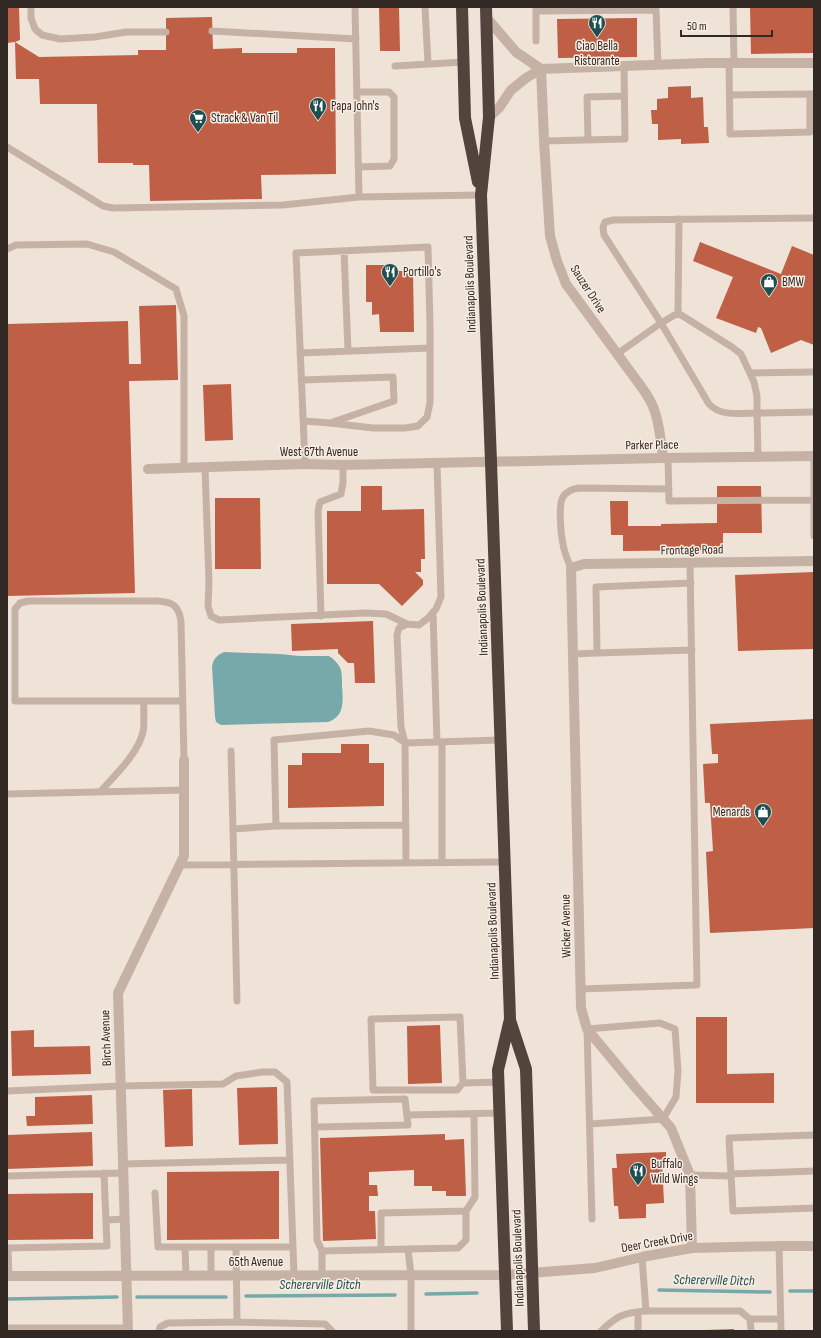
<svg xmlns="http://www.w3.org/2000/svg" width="821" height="1338" font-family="'Sofia Sans Condensed',sans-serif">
	<rect width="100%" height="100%" fill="#efe3d7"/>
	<path fill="#78a9aa" d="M224,652L280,654L299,656H329C334,659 339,664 341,670C342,675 342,681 342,686C343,700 345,717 328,722L221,725L216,722L215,717L212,666C214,658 217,655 224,652Z"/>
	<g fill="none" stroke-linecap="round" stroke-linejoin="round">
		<path stroke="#78a9aa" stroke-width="3.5" d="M659,1290L770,1292
			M790,1291H814
			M426,1294L477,1293
			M246,1296L395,1295
			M137,1297H226
			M7,1299L117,1297"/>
	</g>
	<path fill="#be5f46" d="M7,7H19L20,40L15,42L39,57L138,55V50H166V18L212,17L213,49L242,48V53H297V48H335L336,174L261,175L262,199L150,201L149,165H133V163H98L97,104H40L39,79H16L15,42L7,43Z
		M379,7H399L400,51H380Z
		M750,7H814V53L751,54Z
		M637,18V57L558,58L557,19Z
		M691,86V98L703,97L704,127H708L709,143L681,144V139L658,140V124H652L651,110H657V99L668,98V87Z
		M700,242L781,274L792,246L814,255V345L801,340L771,353L761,328L758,327L756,333L716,318L733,277L693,261Z
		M366,265H396V271H413L414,332H380L379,314L372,315V302H366Z
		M176,305L178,380L129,381L135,593L7,596V324L128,321L129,364H141L139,306Z
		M231,384L233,440L205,441L203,385Z
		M361,486H382V510L424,509L425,559H421V572H415L423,580V585L402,606L379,584H327V511H361Z
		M717,486H761L762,533H723V550L623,551V535H611L610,501H628V526H661V524L717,523Z
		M215,498H260L261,569H215Z
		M814,572V649L738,651L735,575Z
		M373,621L375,683H355L354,663H348L338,653V649L292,651L291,624Z
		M814,719V928L710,933L706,852L713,851L710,803H705L703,764L718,763V754H712L710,724Z
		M341,744H369V763H384V806L288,808V765H302V753H341Z
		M696,1017H727V1074L774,1073V1103H696Z
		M440,1025L442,1083L408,1084L407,1026Z
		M34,1030V1047L90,1046L91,1074L12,1076L11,1031Z
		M277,1087L278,1144L239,1145L237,1088Z
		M192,1089L193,1146L165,1147L163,1090Z
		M92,1095L93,1124L27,1126L26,1116H35V1097Z
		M92,1132L93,1166L7,1169V1135Z
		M445,1134V1140L464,1139L466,1196H446V1191H432V1186H414V1170L369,1172V1185H377L378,1196H369V1211H375L376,1239L323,1241L320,1138Z
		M666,1152V1160H662L664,1203L646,1204V1218L619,1219L618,1206H614L612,1168H617L616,1154Z
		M279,1171V1239L167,1240V1172Z
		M93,1193V1239L8,1240V1194Z
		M734,1329V1331H705V1330Z"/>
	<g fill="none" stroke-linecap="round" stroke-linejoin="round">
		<path stroke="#c6b2a5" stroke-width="7" d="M31,7V18L35,29L42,35L60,39L95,37L126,32H166
			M355,7L359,197L481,195
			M425,7L428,64
			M536,7V41
			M733,7L734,63
			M536,11L656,10L658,65
			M212,31L356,39
			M729,63L730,134L810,132V94H814
			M395,66L464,62
			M357,92H389L394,97V159L390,166L358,167
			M730,95L810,94
			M588,140L587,97L624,96
			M544,141L625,139L624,66
			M7,147L103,206L113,208L283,205L359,197
			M7,249L16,245L87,244L114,252L176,289L184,316V468
			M344,251L348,351
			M678,313L661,323L709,404C721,417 741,413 757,413V396L754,382L741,354L732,347L678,313L679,219
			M300,353L430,348
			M617,354L661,323L604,235L603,227L605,222L613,220L814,218
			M750,373L814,372
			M301,380L393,377L394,401L333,422
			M304,421L330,423L373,428H405L418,426L427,417L430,403V325L428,247L296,253L305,464
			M814,456V536
			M758,457L757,413L814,412
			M668,458L669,501L814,500
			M437,463L441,597L436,609L428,618L419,625L407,624L399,628L397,635L401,727L405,743L500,740
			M205,468L209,582L208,606L211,616L219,620L365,613L386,614L407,624
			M571,568C568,561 564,552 563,544C561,535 558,504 563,497C566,491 573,489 579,488L669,489
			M433,612L437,742
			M321,616L318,511L320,502L341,494L343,483V465
			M597,653L692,650
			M573,654L597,653L596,587L691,583
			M183,701H15V609L20,603L28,601H158C173,602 179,606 181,622C182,668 183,714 184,760
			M442,742V863
			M231,751L233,829L276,826
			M100,792C114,776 138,754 143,732C145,723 143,711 144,701
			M7,794L184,790
			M406,825L276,826L274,740L369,731L394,735L405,743L406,863
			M233,829L237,1001
			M180,865L504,862
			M580,989L697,985L690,563
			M463,1083L457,1090H373L371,1019L460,1017L463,1083L499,1082
			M7,1091L121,1086L223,1084L236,1076L262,1072H275L287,1082L294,1275
			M407,1115L500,1113
			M590,1124L663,1119L676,1097L678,1071L675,1029L660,1023L587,1029L592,1219
			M316,1127L408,1125L405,1099L314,1101L317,1240L322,1251V1275
			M814,1135L729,1138L733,1211L814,1208
			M123,1164L290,1160
			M731,1174L814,1171
			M690,1175L731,1176
			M7,1176L124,1173
			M155,1193L158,1247H293
			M106,1220L125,1219
			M779,1246L781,1331
			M185,1247L186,1276
			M211,1247V1276
			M236,1247L237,1322
			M7,1248L107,1246L104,1173
			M8,1248L9,1276
			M381,1250V1213L466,1211
			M322,1251L408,1249
			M642,1257L646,1311H740L750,1319H780
			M638,1312V1331
			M750,1319L751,1331
			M7,1328H128
			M159,1331L160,1327L168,1323L237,1322L325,1324L332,1331
			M411,1331V1275L408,1249L458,1248L466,1240V1211L475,1197L474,1114
			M601,1331C618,1315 623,1313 646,1311"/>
		<path stroke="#c6b2a5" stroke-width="10" d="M486,17L516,52L541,69
			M541,69L544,141L550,236L557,261L566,284L640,385C646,393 652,402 655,412C660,427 661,443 663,458
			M489,117L499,108L511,90L526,78L541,69L706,63H814
			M148,469L305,464L343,465L663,458L814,456
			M692,1248L690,1175L671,1128L636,1088L587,1029L581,1008L571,568L584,564L814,561
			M7,1276L505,1275L595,1268L642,1257L692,1248L779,1246H814
			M128,1331L118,993L184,856V760"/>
		<path stroke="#52433d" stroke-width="12" d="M462,7L465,118L478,182
			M486,7L489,117L481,195L491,462L510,1019L498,1070L507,1331
			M510,1020L526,1069L534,1331"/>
	</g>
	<defs>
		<symbol id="restaurant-pin" viewBox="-11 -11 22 30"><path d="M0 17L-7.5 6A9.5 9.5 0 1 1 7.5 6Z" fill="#1e4f50" stroke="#f7ede3"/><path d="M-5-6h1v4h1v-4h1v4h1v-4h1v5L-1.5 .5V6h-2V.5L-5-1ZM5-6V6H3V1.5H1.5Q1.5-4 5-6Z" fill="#fff"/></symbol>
		<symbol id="supermarket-pin" viewBox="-11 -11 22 30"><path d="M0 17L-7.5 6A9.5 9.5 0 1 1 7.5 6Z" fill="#1e4f50" stroke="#f7ede3"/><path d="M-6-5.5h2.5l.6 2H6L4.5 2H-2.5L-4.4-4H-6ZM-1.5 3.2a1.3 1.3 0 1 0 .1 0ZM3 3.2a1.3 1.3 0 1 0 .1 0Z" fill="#fff"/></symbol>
		<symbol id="shop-pin" viewBox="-11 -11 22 30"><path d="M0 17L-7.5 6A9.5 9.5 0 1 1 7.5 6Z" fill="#1e4f50" stroke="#f7ede3"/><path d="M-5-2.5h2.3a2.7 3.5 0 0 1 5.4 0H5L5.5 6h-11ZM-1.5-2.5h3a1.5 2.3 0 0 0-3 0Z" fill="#fff"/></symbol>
	</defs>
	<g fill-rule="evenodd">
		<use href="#restaurant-pin" x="587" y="13" width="20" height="27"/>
		<use href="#restaurant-pin" x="308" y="96" width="20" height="27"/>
		<use href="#supermarket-pin" x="188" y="108" width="20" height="27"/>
		<use href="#restaurant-pin" x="380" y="262" width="20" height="27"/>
		<use href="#shop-pin" x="759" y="272" width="20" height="27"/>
		<use href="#shop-pin" x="753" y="802" width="20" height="27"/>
		<use href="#restaurant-pin" x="628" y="1161" width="20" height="27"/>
	</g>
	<g text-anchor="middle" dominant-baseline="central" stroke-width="3" stroke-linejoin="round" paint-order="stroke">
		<g font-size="13" fill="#322925" stroke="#f7ede3" text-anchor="start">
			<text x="597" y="46" text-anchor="middle">Ciao Bella<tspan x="597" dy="15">Ristorante</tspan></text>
			<text x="331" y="106">Papa John's</text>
			<text x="211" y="118">Strack &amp; Van Til</text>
			<text x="403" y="272">Portillo's</text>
			<text x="782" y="282">BMW</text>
			<text x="750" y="812" text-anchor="end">Menards</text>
			<text x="651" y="1164">Buffalo<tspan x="651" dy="15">Wild Wings</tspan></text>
		</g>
		<g font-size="13" fill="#322925" stroke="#f7ede3">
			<text transform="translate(470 284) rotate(-92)">Indianapolis Boulevard</text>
			<text transform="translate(588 289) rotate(57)">Sauzer Drive</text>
			<text transform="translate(652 445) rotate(-1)">Parker Place</text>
			<text x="319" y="452">West 67th Avenue</text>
			<text transform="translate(692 550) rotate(-1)">Frontage Road</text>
			<text transform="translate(482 607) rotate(-92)">Indianapolis Boulevard</text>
			<text transform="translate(566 926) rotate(-91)">Wicker Avenue</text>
			<text transform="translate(493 931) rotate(-92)">Indianapolis Boulevard</text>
			<text transform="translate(106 1038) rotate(-92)">Birch Avenue</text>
			<text transform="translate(657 1242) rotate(-10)">Deer Creek Drive</text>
			<text transform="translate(518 1258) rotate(-92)">Indianapolis Boulevard</text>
			<text x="256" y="1262">65th Avenue</text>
		</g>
		<g font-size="14" font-style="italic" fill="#1e4f50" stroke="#f7ede3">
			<text transform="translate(714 1280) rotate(1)">Schererville Ditch</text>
			<text x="320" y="1284">Schererville Ditch</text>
		</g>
	</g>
	<rect width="821" height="1338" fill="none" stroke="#322925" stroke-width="16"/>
	<path d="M681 30v6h91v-6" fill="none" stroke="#322925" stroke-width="2"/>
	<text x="687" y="30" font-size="12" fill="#322925" stroke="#f7ede3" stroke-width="3" paint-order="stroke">50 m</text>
</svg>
